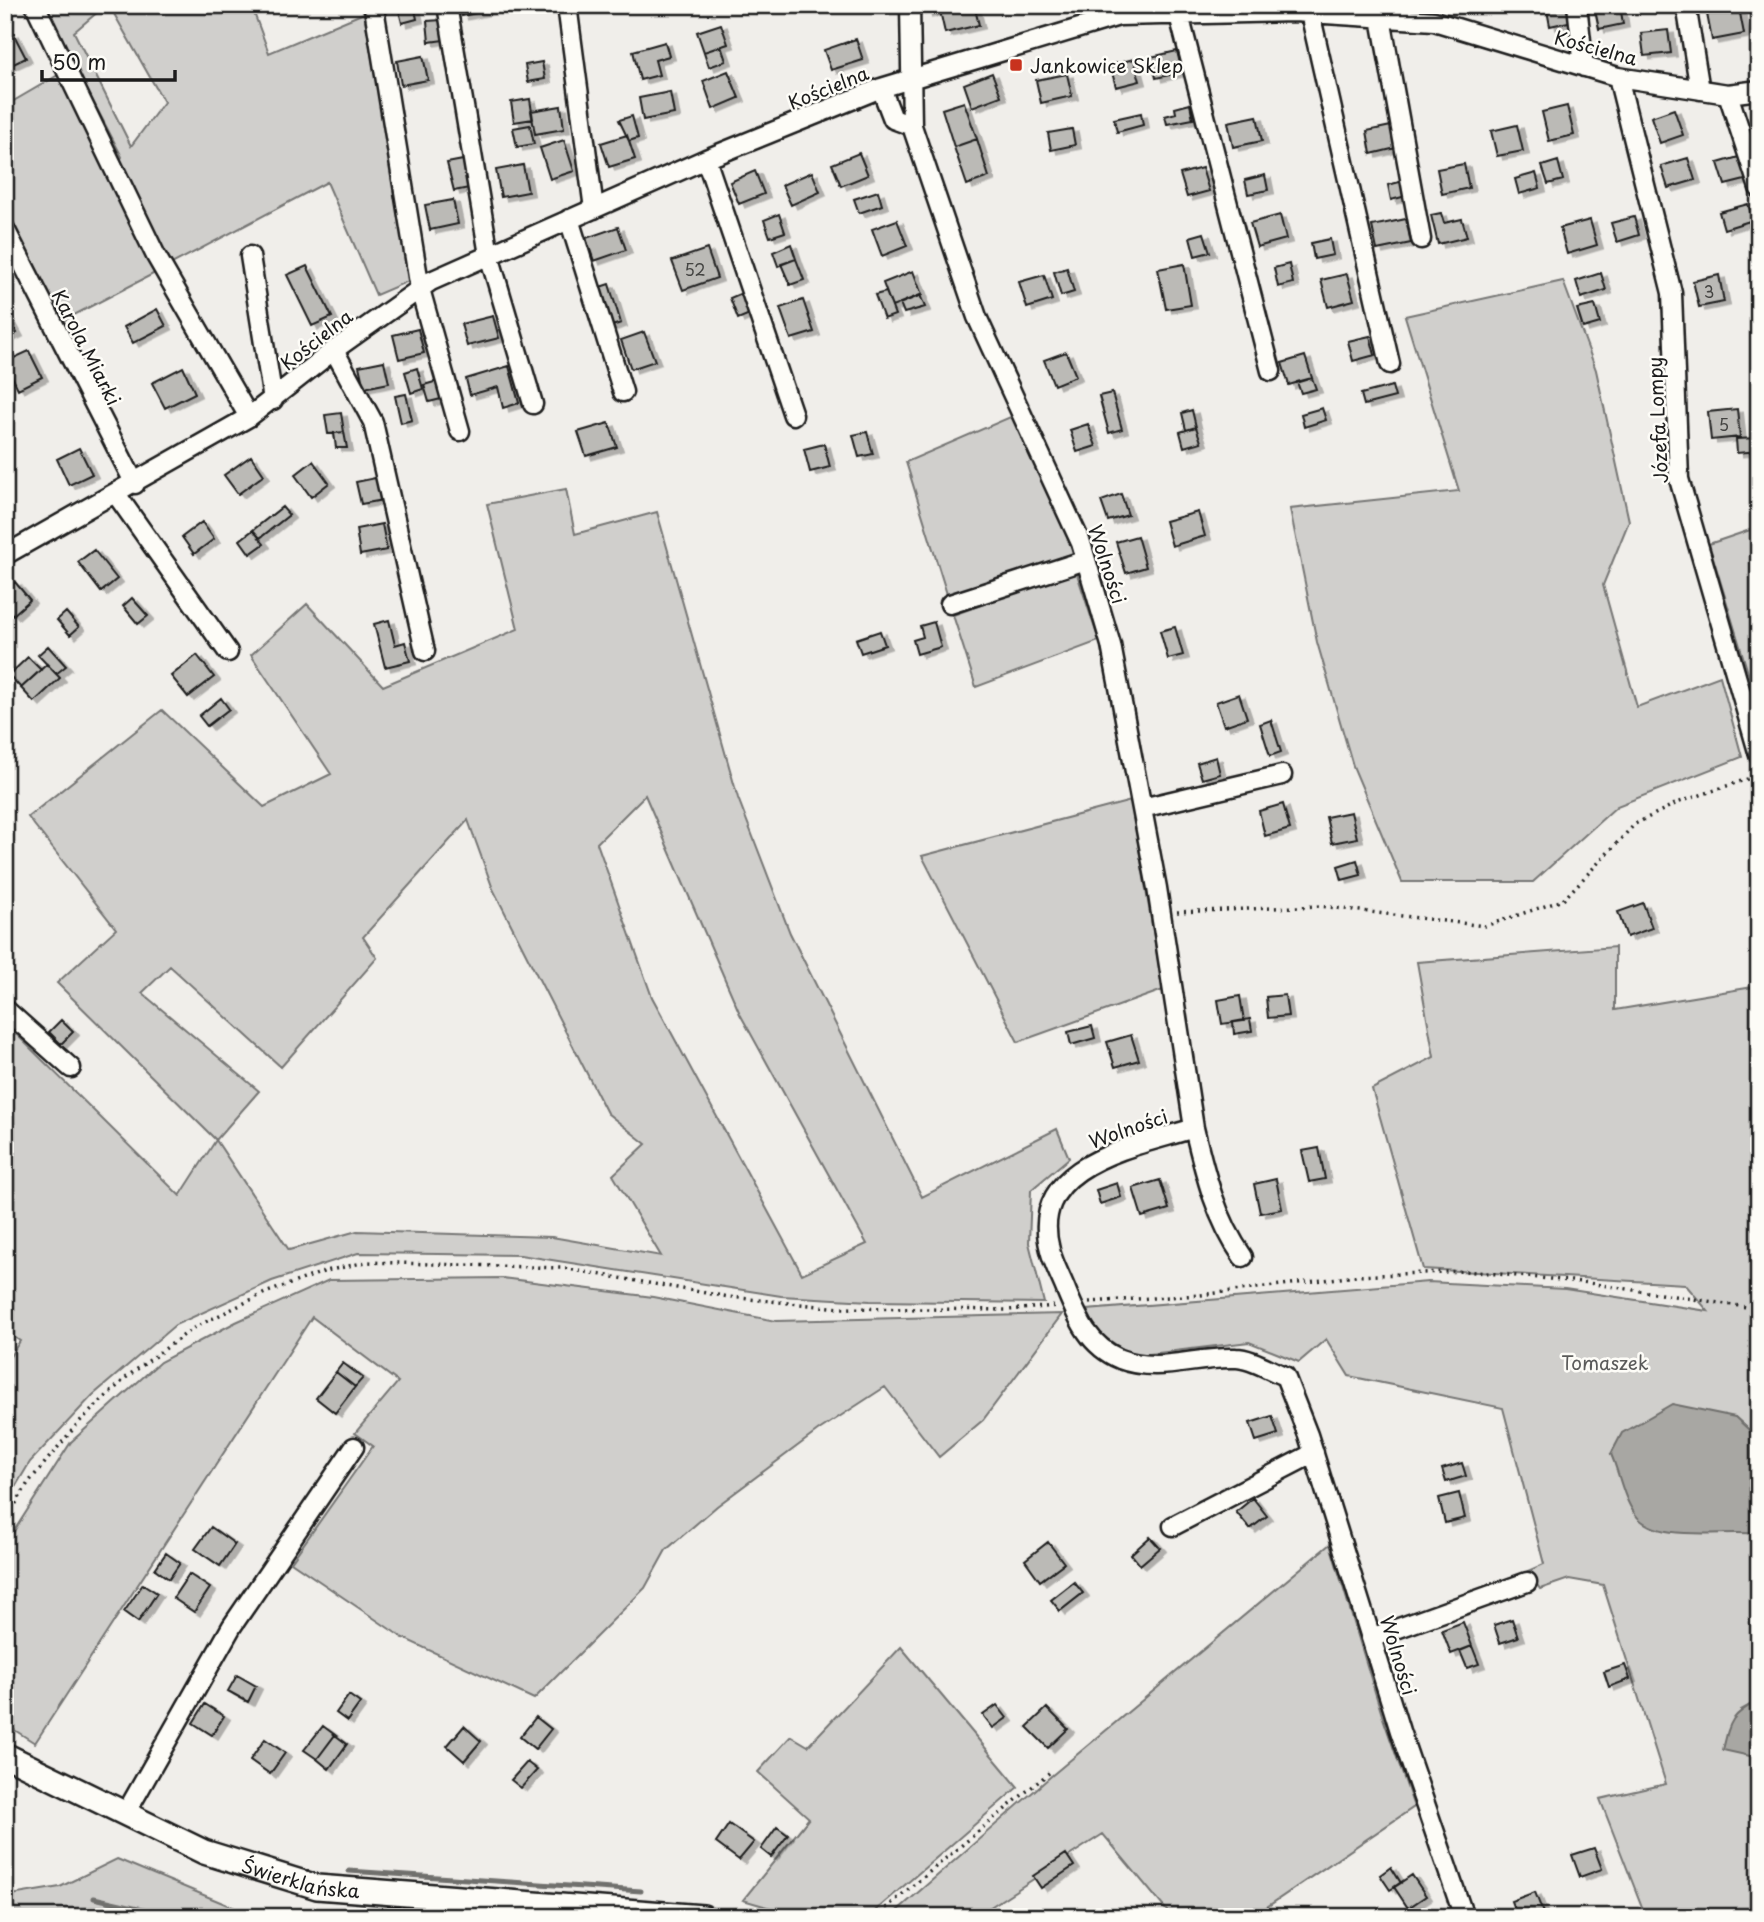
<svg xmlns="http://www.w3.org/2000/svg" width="1764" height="1922" font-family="'Playpen Sans',sans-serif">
	<defs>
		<filter id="shadow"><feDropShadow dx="6" dy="3.5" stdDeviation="0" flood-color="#0004"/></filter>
	</defs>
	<rect width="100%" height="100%" fill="#f0eeea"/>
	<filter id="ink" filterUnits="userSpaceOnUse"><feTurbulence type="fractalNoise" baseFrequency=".0143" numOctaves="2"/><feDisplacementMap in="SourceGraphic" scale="14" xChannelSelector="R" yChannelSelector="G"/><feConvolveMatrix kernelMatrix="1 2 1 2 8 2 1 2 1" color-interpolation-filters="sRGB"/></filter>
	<g filter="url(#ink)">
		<path fill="#d0cfcc" stroke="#767674" stroke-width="2" fill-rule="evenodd" d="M43,5H106L74,32L131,146L164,102L109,5H251L269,53L364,13L411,280L376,295L327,182L168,266L116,165L122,157Z
			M60,74L155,273L57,324L5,213V106Z
			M1563,281L1596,370L1629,521L1603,585L1637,707L1720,676L1742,757L1617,806L1533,882H1402L1353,766L1317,642L1290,509L1459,491L1405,316Z
			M1015,415L1075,555L950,604L906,462Z
			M566,489L575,534L657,512L738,798L790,933L922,1197L1057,1129L1069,1158L1031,1190L1029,1243L1044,1303L870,1301L781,1296L520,1255L358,1253L272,1281L175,1325L93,1395L30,1462L5,1504V1364L20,1341L5,1331V1030L9,1027L180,1196L216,1140L57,983L116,929L28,817L162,710L264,807L331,774L251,655L307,604L383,686L518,629L487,504ZM645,795L740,1014L867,1244L802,1274L652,997L597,843ZM468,820L493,889L607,1113L646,1144L613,1175L661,1256L552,1237L357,1231L289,1250L216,1140L259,1091L142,993L170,966L281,1067L377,958L363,937Z
			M1759,527V709L1709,544Z
			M1076,571L1099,641L976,687L953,615Z
			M1131,801L1163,990L1018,1042L922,856Z
			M1615,947V1010L1759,986V1439L1735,1417L1611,1454L1620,1474L1741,1531L1759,1534V1700L1741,1710L1759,1758V1917H1646L1600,1799L1666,1784L1603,1585L1569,1579L1540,1589L1528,1571L1544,1564L1503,1408L1349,1376L1326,1339L1299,1362L1249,1342L1133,1356L1097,1332L1087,1310L1428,1282L1565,1289L1708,1311L1685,1284L1423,1269L1372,1089L1434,1057L1417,962Z
			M502,1278L653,1297L776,1321L1062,1314L983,1420L939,1457L885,1387L819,1430L717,1506L666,1550L645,1588L534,1699L403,1638L291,1562L373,1446L355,1433L398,1382L312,1317L35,1743L5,1724V1545L71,1442L160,1362L236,1322L329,1280Z
			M1330,1544L1382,1715L1414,1807L1252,1917H1172L1103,1834L975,1917H890L1050,1777Z
			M901,1647L1018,1787L868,1917H802L743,1900L809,1818L758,1772L791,1736L808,1746Z
			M117,1859L254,1916L258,1917H5V1896L60,1887Z"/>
		<path fill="#a8a7a3" stroke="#706f6d" stroke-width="2" d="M1672,1404L1735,1417L1759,1439V1534C1726,1529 1655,1544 1635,1514C1623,1498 1619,1472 1611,1454L1622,1433Z
			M1759,1700V1758L1723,1750C1730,1720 1731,1715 1759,1700Z"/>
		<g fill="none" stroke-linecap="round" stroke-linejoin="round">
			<path stroke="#706f6d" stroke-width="5" d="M349,1871L641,1891
				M94,1898L178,1917"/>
		</g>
		<path fill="#bbbab6" stroke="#1c1c1c" stroke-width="2" filter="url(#shadow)" d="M386,5H414L417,19L402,23L398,7L387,9Z
			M459,5H490L491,10L462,16Z
			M924,5H951L952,8L926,14Z
			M963,5H974L979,25L945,33L940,11Z
			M1546,5H1569L1573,21L1550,26Z
			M1594,5H1620L1623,24L1599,29Z
			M1739,8L1744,34L1712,40L1707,14Z
			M442,20L444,40L429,42L427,21Z
			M721,24L728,44L704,52L697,32Z
			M1668,30L1671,53L1644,56L1641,33Z
			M13,33L26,58L5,68V36Z
			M856,39L863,60L831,70L824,50Z
			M665,42L669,56L655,60L659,75L640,80L633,51Z
			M721,46L726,61L709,67L704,52Z
			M1177,51L1182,72L1156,78L1151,57Z
			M423,56L428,80L401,85L397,61Z
			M1134,59L1140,81L1116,87L1110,65Z
			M542,62L545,79L528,82L525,65Z
			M728,71L739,98L713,109L703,81Z
			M992,73L1001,96L972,107L964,84Z
			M1067,74L1072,96L1041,103L1036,80Z
			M670,92L674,114L643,120L639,98Z
			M530,99L533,119L514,122L511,102Z
			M964,102L977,139L954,147L942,109Z
			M1190,104L1193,119L1167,124L1165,116L1176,113L1175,108Z
			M561,106L564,129L535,134L531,111Z
			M1567,106L1574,135L1549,141L1542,112Z
			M1674,109L1683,135L1660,143L1651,117Z
			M1141,113L1143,125L1117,132L1114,119Z
			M632,116L638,138L629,141L619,120Z
			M1257,116L1262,141L1233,147L1228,122Z
			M530,125L534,144L517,147L513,128Z
			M1517,125L1523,151L1497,156L1491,131Z
			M1391,126L1396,148L1371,154L1367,131Z
			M1072,129L1075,145L1051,150L1048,133Z
			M627,135L635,159L609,167L601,143Z
			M977,139L989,177L967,185L954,147Z
			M564,140L574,171L550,179L540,148Z
			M859,153L868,175L841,186L832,164Z
			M1742,156L1749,179L1725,185L1718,163Z
			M1688,158L1695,180L1668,188L1661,166Z
			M463,160L469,188L454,191L447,163Z
			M1558,161L1563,180L1548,184L1542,166Z
			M1464,164L1469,188L1442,194L1437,169Z
			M523,165L528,192L501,197L496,170Z
			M1202,168L1209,191L1187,197L1180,174Z
			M755,171L764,194L739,204L730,182Z
			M812,172L820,192L791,205L782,185Z
			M1536,173L1540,188L1519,194L1515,179Z
			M1265,175L1268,190L1248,194L1245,180Z
			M1407,180L1410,195L1391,200L1388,185Z
			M878,191L882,205L859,213L854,199Z
			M453,200L458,224L430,230L425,205Z
			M1748,204L1753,220L1724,229L1719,212Z
			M1441,213L1444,223L1462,219L1467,237L1438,244L1431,215Z
			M779,214L785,232L770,237L764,220Z
			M1280,215L1286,239L1257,247L1250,223Z
			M1634,217L1639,235L1617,242L1611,223Z
			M1406,219L1411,243L1377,250L1372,226Z
			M897,220L907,246L882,256L872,229Z
			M1590,220L1597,245L1567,254L1560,228Z
			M618,227L626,250L594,261L586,238Z
			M1204,233L1210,252L1195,256L1190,237Z
			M1330,239L1333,255L1314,259L1311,243Z
			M791,244L796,259L778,266L773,252Z
			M707,249L717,278L683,290L672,261Z
			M796,259L804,280L790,285L781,264Z
			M1184,264L1191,305L1166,309L1158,269Z
			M1289,264L1293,283L1278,287L1274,268Z
			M307,266L332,317L312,326L287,275Z
			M1067,268L1074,292L1061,296L1054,272Z
			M913,271L922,295L892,307L883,283Z
			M1601,273L1606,290L1581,298L1576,281Z
			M1347,274L1354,300L1328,307L1321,280Z
			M1044,275L1052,300L1027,308L1019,282Z
			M1719,275L1724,302L1699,307L1693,281Z
			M609,284L621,323L606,328L594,289Z
			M744,292L752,313L738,319L730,298Z
			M886,292L895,315L884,319L875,295Z
			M920,295L925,307L904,313L900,303Z
			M803,300L814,332L791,339L780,308Z
			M1595,305L1600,323L1583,328L1577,309Z
			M157,309L166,326L133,343L124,327Z
			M5,311L17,333L5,339Z
			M493,316L499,338L467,346L461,324Z
			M418,329L424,353L399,359L393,335Z
			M644,332L655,361L631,369L621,340Z
			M1370,336L1375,355L1353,361L1348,341Z
			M29,351L42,377L18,389L5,362Z
			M1066,352L1076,376L1054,385L1044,360Z
			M1305,356L1312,378L1289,385L1282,363Z
			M384,361L389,383L364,388L359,366Z
			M509,366L519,403L503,408L498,387L470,395L466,379Z
			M183,367L195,393L165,408L152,383Z
			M417,368L423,389L411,393L405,372Z
			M1312,378L1316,389L1301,393L1297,382Z
			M441,380L445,398L429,402L424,385Z
			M1392,386L1395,397L1364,405L1361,394Z
			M1112,393L1122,429L1109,433L1099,396Z
			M406,394L412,420L401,423L395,396Z
			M1322,408L1326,420L1304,427L1301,414Z
			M1737,409L1740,437L1711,440L1708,412Z
			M1192,410L1196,427L1186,430L1182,413Z
			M341,413L344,432L328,434L325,415Z
			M609,423L617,447L586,456L578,432Z
			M1088,424L1096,446L1077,452L1070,430Z
			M1196,427L1201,442L1184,447L1180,432Z
			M344,432L347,448H336L334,433Z
			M867,432L873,454L859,457L853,435Z
			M1758,438L1759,451L1737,453L1736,439Z
			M824,444L830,467L810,472L804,449Z
			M79,448L92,474L69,485L57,459Z
			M251,456L264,475L238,494L224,475Z
			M313,461L329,483L311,497L295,475Z
			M385,476L389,499L361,504L356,482Z
			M1121,494L1128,515L1108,521L1101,501Z
			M282,507L289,515L260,538L253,530Z
			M1198,512L1205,536L1172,546L1165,521Z
			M202,522L214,539L194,554L182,537Z
			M382,524L387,550L360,555L356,529Z
			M253,530L264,544L250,554L240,540Z
			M1137,536L1146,567L1126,573L1116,542Z
			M94,550L117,579L101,592L78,562Z
			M15,582L30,600L13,615L5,606V590Z
			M132,598L148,616L138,624L123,606Z
			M66,612L79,627L70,635L57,620Z
			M389,620L395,645L405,642L410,661L385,667L374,624Z
			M934,622L941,647L917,654L913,640L923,637L920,626Z
			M1175,627L1183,655L1168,659L1160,631Z
			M880,631L885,645L861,653L856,639Z
			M48,646L66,666L56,674L38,655Z
			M197,655L214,677L188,697L171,676Z
			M28,657L41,670L21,688L9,675Z
			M47,664L60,678L34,702L21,688Z
			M1239,694L1247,718L1224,726L1216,702Z
			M221,698L229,709L207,726L199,716Z
			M1271,720L1281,752L1270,756L1260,724Z
			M1216,757L1220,774L1202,779L1197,763Z
			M1283,804L1290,829L1265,836L1259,811Z
			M1351,812L1357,838L1332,843L1326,817Z
			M1357,860L1361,875L1342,880L1338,866Z
			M1643,903L1652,928L1627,937L1618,912Z
			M1285,995L1288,1016L1268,1018L1266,997Z
			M1240,996L1244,1021L1222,1024L1218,1000Z
			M1250,1019L1252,1031L1234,1034L1233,1022Z
			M61,1020L73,1032L61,1044L49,1032Z
			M1092,1026L1095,1038L1071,1045L1068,1032Z
			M1131,1035L1139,1060L1115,1067L1107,1042Z
			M1319,1148L1325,1179L1309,1182L1302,1151Z
			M1276,1179L1282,1209L1260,1213L1254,1184Z
			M1160,1180L1169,1209L1142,1217L1133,1188Z
			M1117,1183L1121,1197L1100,1204L1096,1190Z
			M343,1363L363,1378L355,1387L336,1372Z
			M336,1372L355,1387L335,1413L316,1398Z
			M1272,1416L1278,1434L1256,1441L1250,1423Z
			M1462,1463L1466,1476L1446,1482L1442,1469Z
			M1459,1493L1465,1518L1445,1523L1439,1498Z
			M1253,1498L1267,1516L1250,1529L1236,1512Z
			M211,1527L235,1544L220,1566L195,1549Z
			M1150,1537L1160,1548L1140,1565L1131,1554Z
			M1048,1542L1064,1563L1040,1581L1025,1560Z
			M166,1553L180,1563L169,1579L155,1569Z
			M189,1574L210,1588L194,1612L173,1598Z
			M1074,1582L1083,1593L1060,1611L1051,1600Z
			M143,1584L157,1593L138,1622L124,1612Z
			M1512,1619L1518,1637L1500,1643L1494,1625Z
			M1463,1622L1472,1646L1451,1654L1442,1630Z
			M1472,1646L1479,1664L1467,1668L1460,1651Z
			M1625,1665L1630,1679L1609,1687L1604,1672Z
			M237,1675L256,1686L248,1702L228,1691Z
			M349,1695L360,1703L347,1721L336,1713Z
			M205,1704L224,1716L212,1735L193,1723Z
			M997,1705L1007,1718L993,1728L983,1715Z
			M1047,1708L1068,1729L1048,1748L1027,1727Z
			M536,1717L551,1729L535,1749L520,1737Z
			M323,1726L335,1735L317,1759L304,1750Z
			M464,1726L481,1741L464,1761L447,1746Z
			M335,1735L347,1744L329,1769L317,1759Z
			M265,1739L285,1753L270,1774L250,1760Z
			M527,1762L537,1770L521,1788L511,1780Z
			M729,1824L754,1842L739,1860L716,1843Z
			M777,1827L788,1835L771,1857L761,1849Z
			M1594,1848L1602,1869L1580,1877L1572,1855Z
			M1066,1854L1074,1866L1041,1888L1033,1876Z
			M1391,1867L1401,1883L1390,1890L1380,1875Z
			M1412,1875L1426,1896L1408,1908L1394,1887Z
			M1535,1892L1543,1913L1517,1917L1511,1901Z"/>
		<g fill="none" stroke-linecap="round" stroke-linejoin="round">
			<defs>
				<path id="minor" d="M35,5L156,256L249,417
					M447,5L489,255L533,404
					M567,5L594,209
					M910,5L912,126L977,317L1081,543L1111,645L1157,888L1194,1128C1135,1147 1027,1163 1050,1250C1053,1263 1061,1277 1066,1290C1078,1319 1089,1346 1120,1359C1159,1374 1196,1356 1236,1358C1251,1358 1271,1371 1285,1376L1308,1435L1400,1731L1464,1917
					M1577,5L1584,67
					M1686,5L1700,90
					M374,8L420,289L460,431
					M1310,13L1390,364
					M1179,15L1271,371
					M1381,18L1421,239
					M1618,77L1672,293L1679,479L1759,755
					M881,88L893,119L912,126
					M1728,94L1759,188
					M706,159L793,415
					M569,219L623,392
					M5,229L135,484
					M250,256L273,400
					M334,350L373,422L425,651
					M116,494L228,652
					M5,555L249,417L334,350L431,281L706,159L881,88L1119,16L1294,12L1434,21L1618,77L1728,94L1759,90
					M950,604L1086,560
					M1142,808L1282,775
					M5,1009L71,1068
					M1194,1128C1205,1174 1216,1219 1243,1257
					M1173,1526L1314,1453
					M1371,1638L1527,1582
					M126,1813L232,1626L354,1447"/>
				<g id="major">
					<path id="s1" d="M5,1755L204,1852L317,1887L703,1917"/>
				</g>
			</defs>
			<use href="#minor" stroke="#1c1c1c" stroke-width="23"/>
			<use href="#major" stroke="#1c1c1c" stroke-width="28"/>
			<path stroke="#1c1c1c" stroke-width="3.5" stroke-dasharray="2 5" stroke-linecap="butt" d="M1177,912L1320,906L1485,926L1563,900L1635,824L1677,803L1759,775
				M1089,1302L1200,1295L1356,1276L1465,1271L1582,1282L1759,1309
				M5,1522L28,1483L79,1422L129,1375L195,1327L265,1293L326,1271L366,1262L562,1268L729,1297L840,1308L1008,1310L1057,1306
				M875,1917L1050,1772"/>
			<use href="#minor" stroke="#fdfcf7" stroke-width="18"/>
			<use href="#major" stroke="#fdfcf7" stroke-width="23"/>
		</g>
	</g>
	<rect fill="#c8321e" stroke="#fdfcf7" stroke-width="2.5" x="1009" y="58" width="14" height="14" rx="3.5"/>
	<g text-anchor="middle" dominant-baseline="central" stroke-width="5" stroke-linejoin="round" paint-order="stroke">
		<g font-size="16" fill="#444442">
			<text x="695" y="269">52</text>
			<text x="1709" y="291">3</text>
			<text x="1724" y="424">5</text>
		</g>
		<g font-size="19" fill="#1c1c1c" stroke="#fdfcf7">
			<text transform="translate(1596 47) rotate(15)">Kościelna</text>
			<text transform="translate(828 87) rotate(-22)">Kościelna</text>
			<text transform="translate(316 339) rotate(-38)">Kościelna</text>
			<text transform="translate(87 347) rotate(63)">Karola Miarki</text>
			<text transform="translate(1657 420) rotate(-93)">Józefa Lompy</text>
			<text transform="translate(1108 564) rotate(72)">Wolności</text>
			<text transform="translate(1128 1128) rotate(-19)">Wolności</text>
			<text transform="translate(1399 1655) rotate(73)">Wolności</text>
			<text stroke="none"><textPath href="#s1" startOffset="322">Świerklańska</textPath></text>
		</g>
		<g font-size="19" fill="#1c1c1c" stroke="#fdfcf7" text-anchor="start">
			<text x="1030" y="65">Jankowice Sklep</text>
		</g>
		<g font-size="19" fill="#5b5b5a" stroke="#fdfcf7">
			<text x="1605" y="1362">Tomaszek</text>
		</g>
	</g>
	<rect width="1764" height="1922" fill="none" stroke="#fdfcf7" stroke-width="28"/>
	<rect x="14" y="14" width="1736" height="1894" fill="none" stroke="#1c1c1c" stroke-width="2.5" filter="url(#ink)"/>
	<path d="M42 70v10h133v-10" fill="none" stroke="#1c1c1c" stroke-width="3.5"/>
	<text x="52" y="70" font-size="21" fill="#1c1c1c" stroke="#fdfcf7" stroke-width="5" paint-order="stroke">50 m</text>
</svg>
